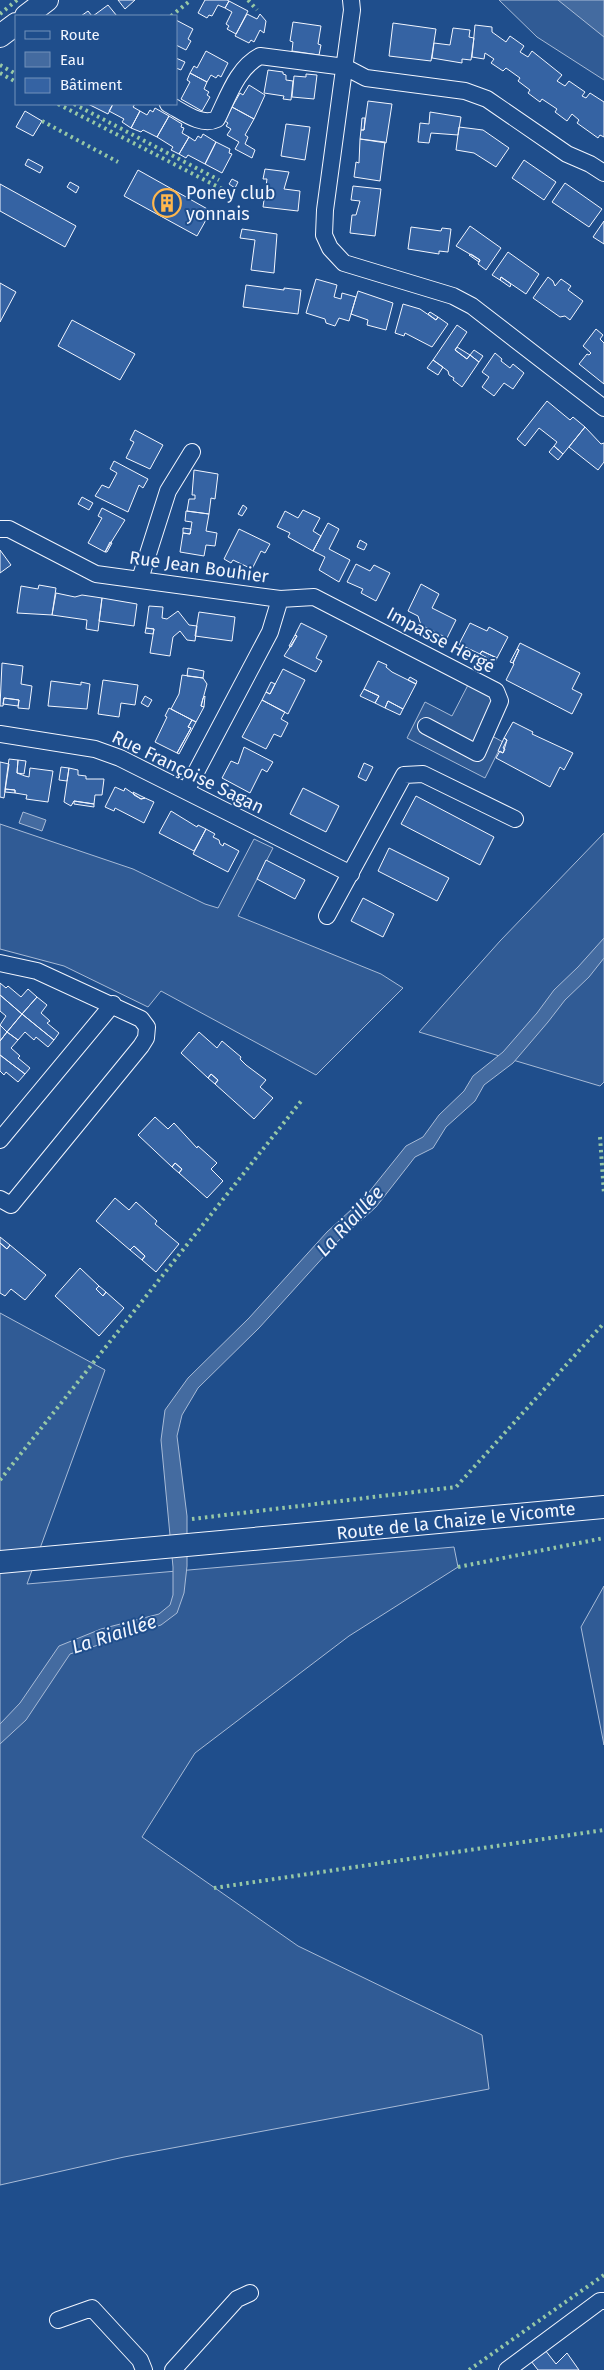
<svg xmlns="http://www.w3.org/2000/svg" width="604" height="2370" font-family="'Fira Sans',sans-serif">
	<rect width="100%" height="100%" fill="#1f4e8c"/>
	<path fill="#305b95" stroke="#a8bbd7" d="M499,0H604V80L537,37Z
		M468,685L496,700L481,730L503,742L485,778L407,738L425,702L452,716Z
		M0,824L133,869L205,904L218,908L254,839L273,848L238,916L381,974L403,988L316,1075L161,991L148,1007L64,966L0,949Z
		M604,833V1082L600,1086L419,1032L500,941Z
		M0,1313L105,1370L27,1584L454,1547L458,1567L349,1636L195,1753L142,1837L298,1946L482,2035L489,2089L124,2157L0,2185Z
		M604,1586V1745L581,1627Z"/>
	<path fill="#446ba0" stroke="#a8bbd7" d="M558,0H604V37Z
		M23,812L46,820L42,831L19,823Z
		M604,938V958L589,977L565,1000L548,1022L513,1063L484,1085L475,1101L446,1127L433,1148L415,1157L376,1207L337,1242L259,1328L198,1388L182,1415L177,1436L187,1516V1566L184,1593L177,1613L161,1625L70,1654L26,1720L0,1744V1724L20,1703L59,1646L101,1629L159,1614L170,1605L173,1595V1567L161,1440L165,1410L188,1378L249,1318L327,1232L365,1197L406,1146L423,1137L439,1115L464,1091L473,1076L503,1052L537,1013L554,990L578,967Z"/>
	<path fill="#3563a3" stroke="#f2f6ff" d="M118,0H135L125,9Z
		M205,0H227L229,1L225,8L218,5L212,16L209,15L207,18L198,13Z
		M229,1L248,11L236,34L227,29L229,26L226,24L232,12L225,8Z
		M108,5L117,16H93Z
		M88,11L92,16H81Z
		M247,14L257,19L260,14L266,21L264,33L260,30L254,42L251,40L249,43L235,36Z
		M176,20L193,29L188,39L191,41L186,50L176,45Z
		M293,22L321,26L318,44L321,45L319,55L292,51L293,42L290,41Z
		M393,23L436,29L431,61L389,56Z
		M475,25L492,27V32L506,42L510,36L524,46L520,52L528,57L532,51L562,75L557,81L565,86L569,81L585,92L582,96L586,98L590,93L604,102V137L600,135L598,138L577,123L579,120L572,114L567,121L555,112L557,109L542,99L540,102L528,93L530,90L518,81L520,78L506,68L503,71L491,63L494,59L485,53L484,59L472,57Z
		M453,28L470,30L469,37L474,38L471,60L462,59V63L432,58L434,43L450,45Z
		M206,51L228,63L221,77L218,75L216,78L211,75L207,82L190,73L194,66L197,68Z
		M176,58L185,62L181,70L176,68Z
		M268,70L283,72V74L286,75V80L293,81L291,100L283,99L284,96L264,93Z
		M190,73L207,82L204,89L209,92L207,95L210,97L202,111L181,99L190,82L187,80Z
		M306,74L317,75L314,99L292,97L294,76L306,77Z
		M249,85L265,95L254,119L232,107L240,93L243,95Z
		M368,101L392,104L386,143L360,139L361,130H364Z
		M88,104H113L108,114Z
		M113,104H135L133,107L140,111L131,128L122,122L124,119L109,111Z
		M232,107L254,119L245,135L248,137L245,144L255,150L252,158L235,149L239,142L227,135L231,129L226,126L228,123L225,121Z
		M155,108L169,116L157,137L143,130L141,132L131,128L140,111L147,115L150,110L153,112Z
		M25,111L42,121L33,136L16,127Z
		M430,112L461,117L458,135L431,133L429,143L418,142L420,123L429,124Z
		M169,116L182,124L181,127L184,128L182,133L189,137L179,154L171,150L173,147L157,137Z
		M362,118H365L364,130H361Z
		M286,124L310,127L305,160L281,156Z
		M459,127L483,130L509,148L496,167L474,153L456,150Z
		M203,134L216,142L205,164L188,155L186,158L179,154L189,137L195,141L198,136L201,138Z
		M360,139L385,142L380,181L354,177L356,162L359,163Z
		M216,142L230,149L229,153L232,154L222,173L205,164Z
		M28,159L43,167L40,173L25,165Z
		M524,160L556,182L544,200L512,178Z
		M265,169L289,172L284,189L300,191L298,211L263,207L267,179H263Z
		M138,170L211,211L197,236L124,196Z
		M232,179L238,182L235,188L229,184Z
		M70,182L79,187L76,193L67,187Z
		M565,183L602,209L589,227L552,202Z
		M0,184L76,226L65,247L0,211Z
		M353,186L381,189L375,236L350,233L352,215H356L360,201L351,200Z
		M604,221V244L593,237Z
		M470,226L501,248L486,270L478,264L480,260L456,246Z
		M411,227L441,231L442,228L451,229L448,252L439,251V254L408,249Z
		M242,229L277,234L274,273L251,270L255,240L240,238Z
		M508,252L539,274L526,294L501,277L500,280L492,275Z
		M471,254L480,260L479,262L469,255Z
		M501,277L511,284L510,287L500,280Z
		M548,277L553,281L555,286L561,279L571,286L568,290L583,301L570,320L565,316L560,317L533,298Z
		M316,279L337,285L334,297L341,299L342,293L356,297L349,321L339,318L335,326L326,323L325,319L306,313Z
		M0,283L16,292L0,322Z
		M246,285L284,290V288L301,290L298,314L243,307Z
		M358,291L393,303L386,330L367,325L368,320L351,314Z
		M403,304L420,309L436,320L438,317L448,324L432,347L405,333L404,336L395,333Z
		M430,312L438,317L436,320L428,314Z
		M72,320L135,354L120,380L58,346Z
		M457,325L467,332L455,350L467,359L470,355L479,362L462,387L453,380L454,378L449,375L448,371L433,360Z
		M596,329L603,335L600,339L604,343V384L579,364L587,354L589,355L591,353L583,346Z
		M457,347L470,355L467,359L455,350Z
		M474,350L483,356L479,362L470,355Z
		M495,353L502,359L501,361L510,368L513,364L524,373L513,389L504,383L494,396L482,387L489,377L482,372Z
		M433,360L443,367L438,375L427,368Z
		M547,401L570,420L573,417L585,427L563,454L554,446L557,442L539,428L525,446L517,439Z
		M585,427L601,444L604,443V462L598,470L569,447Z
		M135,430L163,445L150,469L126,458L134,442L130,440Z
		M554,446L563,454L558,460L549,452Z
		M114,461L148,479L143,488L139,485L128,512L95,496L102,485L109,488L117,473L110,469Z
		M194,470L218,474L215,499L211,498L209,514L187,511L189,499H195V495H192Z
		M82,497L93,503L89,510L78,504Z
		M243,505L247,508L242,516L238,514Z
		M102,508L125,520L105,552L88,543L102,518L98,516Z
		M303,510L320,518L313,531L321,536L313,551L288,537L290,533L277,527L285,511L298,518Z
		M186,511L209,514L206,531L217,533L215,546L206,545L204,556L180,552L183,533L190,534L192,522L185,521Z
		M328,523L339,529L329,549L350,560L339,582L319,570L325,557L313,551Z
		M183,528L191,529L190,534L183,533Z
		M239,529L270,544L265,553L261,551L252,569L233,560L231,563L224,559Z
		M360,540L367,544L364,550L357,547Z
		M110,542L112,543L107,552H105Z
		M0,550L11,565L0,573Z
		M356,564L370,571L374,565L390,573L376,601L361,593L363,589L347,582Z
		M421,584L439,594L432,608L456,620L447,638L421,625L418,616L408,611Z
		M39,585L56,588L52,615L17,613L21,586L38,589Z
		M56,593L75,597L82,595L102,598L98,631L86,629L87,620L52,615Z
		M102,598L137,604L134,626L99,621Z
		M149,606L163,607L162,618L167,619L178,611L189,625L197,626L195,641L187,640L180,631L173,637L170,656L150,653L154,629L146,628Z
		M199,612L235,617L232,641L195,636Z
		M301,623L327,636L316,658L322,661L316,672L284,656L297,636L295,635Z
		M470,623L487,631L489,627L508,637L497,658L482,651L480,654L459,644Z
		M146,628L154,629L153,634L145,633Z
		M295,635L297,636L291,647L289,646Z
		M520,643L580,673L572,689L582,694L572,714L506,680L514,664L513,663L519,650L517,649Z
		M517,649L519,650L513,663L510,662Z
		M482,651L497,658L495,662L480,654Z
		M378,661L387,665L386,667L392,672L416,684L403,709L388,701L385,708L375,703L379,696L364,689Z
		M2,663L23,666L21,684L32,686L29,709L18,708L19,700L4,698L3,706H0Z
		M188,668L204,671L203,678L187,676Z
		M283,669L305,680L288,714L262,700L266,692L270,694Z
		M182,675L203,678L207,684L201,706L204,707L196,722L171,709L179,694Z
		M410,677L417,681L416,684L408,680Z
		M103,680L138,685L135,705L121,703L119,717L98,714Z
		M51,681L81,685V682L90,684L87,709L48,706Z
		M271,682L275,684L270,694L266,692Z
		M364,689L379,696L375,703L360,696Z
		M145,696L152,700L148,707L141,703Z
		M205,696L204,707L201,706L203,698Z
		M4,698L19,700L18,706L3,704Z
		M262,700L285,712L281,719L288,723L281,737L274,734L266,749L242,737Z
		M388,701L403,709L400,715L385,708Z
		M169,708L192,720L188,727L191,728L177,753L155,742L167,717L165,716Z
		M192,720L196,722L179,754L177,753L191,728L188,727Z
		M513,722L533,732L532,734L573,753L564,770L560,767L550,787L496,758L500,751L503,753L505,749L503,748L507,740L504,738Z
		M504,738L507,740L503,753L498,751Z
		M244,747L273,762L267,772L262,769L250,793L222,778L231,761L238,764Z
		M9,759L18,760L17,773L25,776L29,777L30,768L53,771L48,802L26,799L27,795L15,793V790L5,789Z
		M18,760L26,761L24,774L17,773Z
		M0,762L9,764L4,798L0,797Z
		M364,763L373,767L366,781L358,777Z
		M61,767L69,768L67,781L59,780Z
		M69,768L78,770V775L86,776V779H104L102,795H95L94,804L74,801L71,806L64,802Z
		M115,787L124,791L125,788L141,799L145,798L154,802L144,823L115,808L114,811L105,807Z
		M303,788L339,806L326,832L290,814Z
		M5,789L15,790V793L5,792Z
		M133,792L145,798L141,799L134,795Z
		M416,796L494,837L480,865L401,824Z
		M74,801L94,804V807L74,804Z
		M171,811L197,827L198,825L206,829L194,851L159,833Z
		M206,829L215,834L213,837L219,840L220,844L223,846L224,843L239,851L228,872L193,854Z
		M389,848L449,878L437,901L378,871Z
		M266,860L305,880L295,899L257,879Z
		M363,898L394,914L383,937L351,921Z
		M0,983L6,988L8,986L21,997L28,989L37,997L22,1014L0,995Z
		M0,995L22,1014L7,1032L0,1025L6,1016L0,1011Z
		M37,997L47,1005L41,1013L50,1021L47,1023L59,1033L54,1040L22,1014Z
		M22,1014L54,1040L48,1047L36,1037L34,1040L25,1032L18,1040L7,1032Z
		M0,1025L7,1032L0,1041Z
		M7,1032L18,1040L11,1048L20,1056L18,1058L30,1068L25,1074L0,1055V1041Z
		M199,1032L217,1048L222,1041L241,1057L240,1059L246,1065L266,1080L260,1087L273,1098L254,1119L215,1084L218,1080L211,1074L208,1078L181,1053Z
		M0,1055L25,1074L18,1082L6,1072L4,1075L0,1071Z
		M211,1074L218,1080L215,1084L208,1078Z
		M155,1117L168,1129L174,1123L197,1148L198,1146L217,1163L211,1169L223,1181L207,1198L179,1173L182,1169L175,1163L172,1167L138,1135Z
		M175,1163L182,1169L179,1173L172,1167Z
		M115,1198L129,1210L136,1202L157,1221L155,1224L179,1244L156,1272L142,1260L145,1256L134,1246L130,1250L96,1221Z
		M0,1237L10,1245L7,1249L0,1243Z
		M0,1243L7,1249L10,1245L46,1275L25,1300L11,1289L5,1296L0,1293Z
		M134,1246L145,1256L142,1260L130,1250Z
		M80,1268L99,1286L96,1289L103,1296L106,1292L124,1308L99,1336L55,1296Z
		M99,1286L106,1292L103,1296L96,1289Z
		M545,2350L556,2364L567,2353L579,2370H538L531,2361Z"/>
	<g fill="none" stroke-linecap="round" stroke-linejoin="round">
		<defs>
			<path id="street" d="M351,0L352,10L325,210L324,235L330,248L344,263L453,296L472,306L604,408
				M168,104C182,111 201,127 217,119C228,97 237,68 260,56L345,67L366,78L465,91L487,99L567,154L590,164L604,173
				M0,529H9L96,574L280,599L270,632L186,791
				M140,579L168,491L192,452
				M280,599L314,597L496,691L500,701L477,753L426,726
				M0,734L95,749L120,758L351,874
				M327,916L404,775L423,774L515,819
				M0,963L37,971L141,1019L147,1027L146,1038L141,1046L11,1205L0,1199
				M0,1140L113,1004
				M58,2320L92,2308L140,2360L144,2370
				M173,2370L237,2299L250,2293
				M507,2370L600,2301H604"/>
			<path id="secondary" d="M26,16L47,0
				M0,36L16,24
				M0,1562L604,1507"/>
		</defs>
		<use href="#street" stroke="#f2f6ff" stroke-width="18"/>
		<use href="#secondary" stroke="#f2f6ff" stroke-width="24"/>
		<use href="#street" stroke="#1f4e8c" stroke-width="16"/>
		<use href="#secondary" stroke="#1f4e8c" stroke-width="22"/>
		<path stroke="#97c8a6" stroke-width="4" stroke-dasharray="2.5 4" stroke-linecap="butt" d="M248,0L257,10
			M0,14L17,0
			M171,16L191,0
			M0,65L16,74
			M0,73L16,82
			M58,104L224,190
			M74,104L219,180
			M42,121L118,162
			M600,1137L604,1194
			M0,1480L302,1100
			M192,1519L456,1487L604,1323
			M458,1567L604,1538
			M214,1888L604,1830
			M469,2370L604,2275"/>
	</g>
	<defs>
		<symbol id="building-ring" viewBox="-11 -11 22 22"><circle r="9.5" fill="#1f4e8c" stroke="#ffb74d" stroke-width="1.5"/><path d="M-4-6H4V6H1V3H-1V6H-4ZM-2.5-4.3h1.7v1.8h-1.7ZM.8-4.3h1.7v1.8H.8ZM-2.5-1h1.7V.8h-1.7ZM.8-1h1.7V.8H.8Z" fill="#ffb74d"/></symbol>
	</defs>
	<g fill-rule="evenodd">
		<use href="#building-ring" x="151" y="187" width="32" height="32"/>
	</g>
	<g text-anchor="middle" dominant-baseline="central" stroke-width="4" stroke-linejoin="round" paint-order="stroke">
		<g font-size="18" fill="#f2f6ff" stroke="#1f4e8c" text-anchor="start">
			<text x="186" y="193">Poney club<tspan x="186" dy="21">yonnais</tspan></text>
		</g>
		<g font-size="18" fill="#f2f6ff" stroke="#1f4e8c">
			<text transform="translate(199 567) rotate(8)">Rue Jean Bouhier</text>
			<text transform="translate(441 640) rotate(28)">Impasse Hergé</text>
			<text transform="translate(188 772) rotate(26)">Rue Françoise Sagan</text>
			<text transform="translate(456 1521) rotate(-6)">Route de la Chaize le Vicomte</text>
		</g>
		<g font-size="19" font-style="italic" fill="#f2f6ff" stroke="#1f4e8c">
			<text transform="translate(350 1221) rotate(-47)">La Riaillée</text>
			<text transform="translate(114 1634) rotate(-18)">La Riaillée</text>
		</g>
	</g>
	<rect x="15" y="15" width="162" height="90" fill="#1f4e8c" stroke="#7391ba"/>
	<rect x="25" y="31" width="25" height="8" fill="#1f4e8c" stroke="#7391ba"/>
	<text x="60" y="40" font-size="15" fill="#f2f6ff">Route</text>
	<rect x="25" y="52" width="25" height="15" fill="#446ba0" stroke="#7391ba"/>
	<text x="60" y="65" font-size="15" fill="#f2f6ff">Eau</text>
	<rect x="25" y="78" width="25" height="15" fill="#3563a3" stroke="#7391ba"/>
	<text x="60" y="90" font-size="15" fill="#f2f6ff">Bâtiment</text>
</svg>
